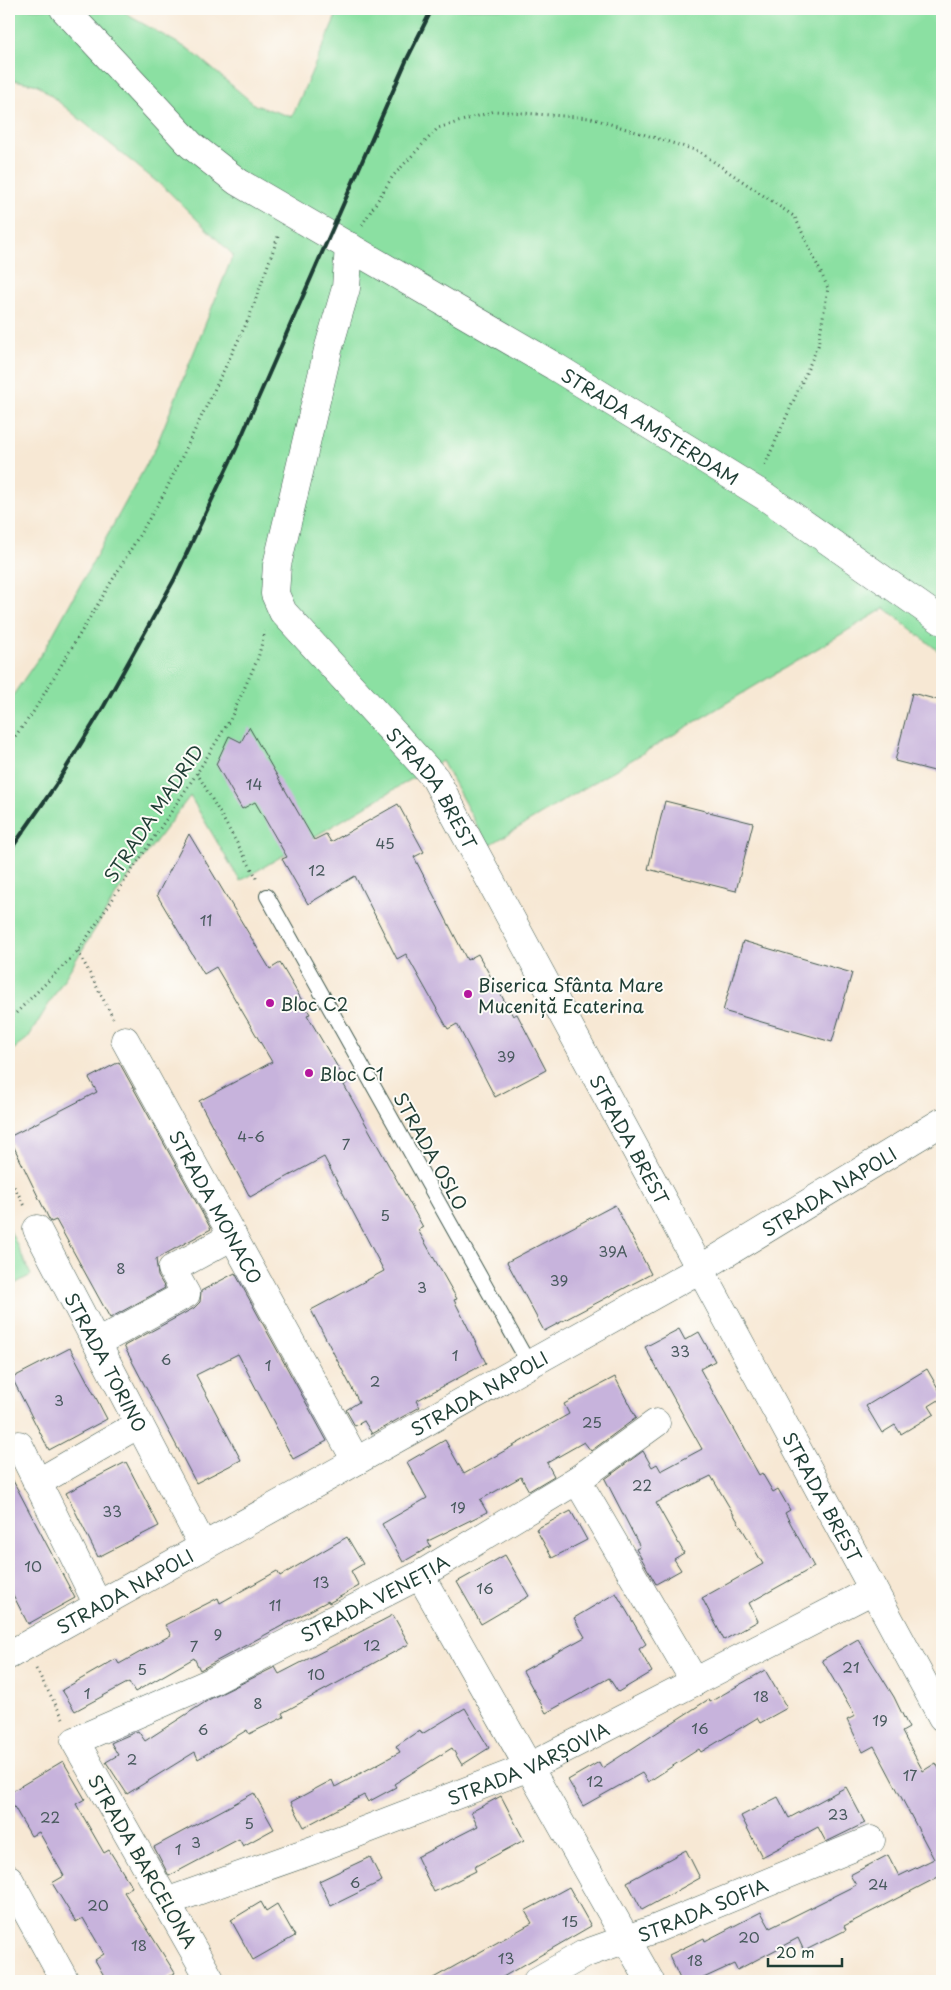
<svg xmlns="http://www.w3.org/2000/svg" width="951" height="1990" font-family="'Playpen Sans',sans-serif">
	<rect width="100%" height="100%" fill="#fdfcf7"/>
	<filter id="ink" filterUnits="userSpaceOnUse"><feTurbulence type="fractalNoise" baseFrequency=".02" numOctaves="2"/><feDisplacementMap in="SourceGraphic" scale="10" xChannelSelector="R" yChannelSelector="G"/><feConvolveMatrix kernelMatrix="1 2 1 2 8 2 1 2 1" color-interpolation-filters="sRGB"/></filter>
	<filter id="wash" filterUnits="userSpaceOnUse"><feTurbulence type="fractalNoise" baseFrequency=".0096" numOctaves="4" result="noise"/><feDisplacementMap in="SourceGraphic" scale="20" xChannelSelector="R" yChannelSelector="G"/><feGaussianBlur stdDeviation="1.12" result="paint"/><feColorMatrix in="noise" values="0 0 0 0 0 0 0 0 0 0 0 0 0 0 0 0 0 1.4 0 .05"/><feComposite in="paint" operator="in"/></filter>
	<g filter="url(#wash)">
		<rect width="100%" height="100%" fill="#f7e8d4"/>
		<path fill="#8be0a2" stroke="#558e6b" d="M9,9H121L131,17L190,50L255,105L292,117L339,9H942V654L885,608L488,846L442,761L240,881L190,796L119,890L28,1038L9,1053V701L46,647L155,449L233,255L168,191L38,85L9,79Z
			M9,1228L31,1275L9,1287Z"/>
		<g id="blocks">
			<path fill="#c7b3dc" d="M912,693L942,701V773L895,761Z
				M249,727L314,840L326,834L331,842L398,804L424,852L414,857L467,960L478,954L513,1016L517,1014L546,1070L495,1097L457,1024L448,1029L406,954L397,959L355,876L308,904L282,859L287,857L255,802L242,809L216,764L229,736L241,742Z
				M665,801L753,823L736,891L648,869Z
				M189,834L270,969L280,963L310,1014L307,1015L347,1083L344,1085L423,1227L418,1230L457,1299L454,1300L486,1363L416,1401L420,1407L372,1434L364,1421L355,1426L346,1410L359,1402L311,1310L384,1271L324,1157L250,1197L199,1101L272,1062L216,967L204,974L157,895Z
				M743,941L852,973L832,1042L723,1011Z
				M119,1062L211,1229L156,1259L158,1276L165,1288L110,1318L56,1220L51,1222L49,1219L9,1137L97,1092L89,1078Z
				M615,1205L651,1274L544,1331L507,1262Z
				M235,1273L327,1441L293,1459L238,1354L196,1375L241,1460L196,1483L124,1346L194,1308L200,1302L201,1291Z
				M679,1329L685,1340L699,1332L715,1361L700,1369L759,1475L762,1473L773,1492L778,1489L790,1510L785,1513L814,1567L749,1603L758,1621L724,1640L702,1598L763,1564L711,1476L656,1503L684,1553L674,1559L681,1570L656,1584L636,1549L640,1547L605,1479L643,1451L652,1467L657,1464L661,1471L702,1449L645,1347Z
				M70,1348L107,1419L49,1450L12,1378Z
				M927,1369L942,1395V1398L929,1406L934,1414L901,1434L895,1425L882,1433L866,1406Z
				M615,1377L636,1418L591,1451L584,1442L547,1463L554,1476L529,1491L521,1477L480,1500L487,1512L428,1541L431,1546L403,1562L382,1524L427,1498L407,1462L445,1440L464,1474L569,1414L564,1404Z
				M126,1462L159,1526L98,1557L66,1493Z
				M9,1473L75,1598L28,1624L9,1587Z
				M571,1511L587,1540L552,1558L536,1529Z
				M347,1537L363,1564L351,1571L359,1586L329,1603L328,1601L200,1670L194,1658L135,1692L129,1682L75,1711L62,1690L116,1659L119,1664L171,1635L165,1625L218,1598L220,1603L277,1571L280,1576Z
				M505,1555L529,1596L481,1624L457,1582Z
				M616,1593L646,1644L639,1649L652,1672L618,1692L609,1678L546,1713L523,1671L585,1637L574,1618Z
				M393,1615L409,1644L282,1713L284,1717L249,1734L247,1730L198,1759L195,1752L127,1794L106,1762L118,1755L111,1743L115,1741L138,1731L145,1741L210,1699L275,1667L279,1674Z
				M858,1639L894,1697L909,1728L902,1732L923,1771L936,1763L942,1775V1875L844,1926L846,1930L804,1951L798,1938L737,1970L734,1964L697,1981H681L669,1955L704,1938L705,1941L761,1912L770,1928L856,1885L850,1875L888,1855L899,1876L934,1859L874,1746L863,1752L847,1720L855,1716L822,1660Z
				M765,1670L787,1708L760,1723L757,1718L701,1752L699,1749L648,1782L642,1773L583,1806L568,1780L599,1762L602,1768L709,1699L710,1702Z
				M465,1708L489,1748L462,1765L452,1748L394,1784L396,1787L368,1802L364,1795L304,1827L291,1802L332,1780L335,1787L400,1752L396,1746L420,1730L422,1734Z
				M63,1761L85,1799L76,1804L104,1853L109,1850L132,1887L124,1892L175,1973L161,1981H107L95,1960L104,1954L83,1918L76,1922L52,1883L64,1876L39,1832L31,1836L9,1798V1793Z
				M846,1787L865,1823L826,1842L818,1827L762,1857L741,1816L778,1797L789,1818Z
				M254,1793L274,1829L243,1846L239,1839L169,1876L154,1847Z
				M501,1796L524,1840L474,1867L476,1871L434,1892L417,1857L478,1826L471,1812Z
				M686,1850L700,1878L642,1910L627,1882Z
				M370,1857L382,1881L331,1906L319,1881Z
				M569,1887L591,1926L496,1981H428L532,1923L525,1911Z
				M261,1902L266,1911L277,1904L295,1936L253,1960L231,1920Z"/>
		</g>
	</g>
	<g filter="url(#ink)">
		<use href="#blocks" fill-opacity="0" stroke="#3f574c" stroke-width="1"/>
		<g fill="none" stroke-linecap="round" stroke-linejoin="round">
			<defs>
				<path id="service" d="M267,896L529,1364"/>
				<g id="minor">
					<path id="s1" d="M64,9L191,145L238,182L554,366L766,497L942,621"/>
					<path id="s2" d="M349,246L346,288L328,350L277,565L275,594L283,612L435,778L942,1717"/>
					<path id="s3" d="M125,1040L356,1461"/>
					<path id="s4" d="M37,1229L203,1546"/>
					<path d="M97,1343L186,1294L172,1269L233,1236"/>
					<path d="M9,1451L19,1445L98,1605"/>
					<path d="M577,1480L695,1682"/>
					<path d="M37,1483L139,1424"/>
					<path d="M420,1575L650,1981"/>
					<path id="s5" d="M9,1655L700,1269L942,1122"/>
					<path d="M9,1879L65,1981"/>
					<path id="s6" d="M166,1902L316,1849L529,1767L873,1590"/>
					<path id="s7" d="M211,1981L75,1741L211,1682L420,1575L577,1480L656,1423"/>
					<path id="s8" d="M537,1981L584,1954L655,1929L871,1840"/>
				</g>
			</defs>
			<use href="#service" stroke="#3f574c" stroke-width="16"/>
			<use href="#minor" stroke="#3f574c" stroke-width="29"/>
			<path stroke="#3f574c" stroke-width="3" stroke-dasharray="1 4" stroke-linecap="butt" d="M362,225L393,176L438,128L495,111L591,118L698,151L795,217L828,288L818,346L764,467
				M9,744L32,714L164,494L249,318L279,234
				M197,773L258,880
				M78,951L113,1018
				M9,1020L78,951L197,773L230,720L258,658L265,631
				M9,1178L25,1206
				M36,1669L63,1718"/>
			<use href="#service" stroke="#fff" stroke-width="14"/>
			<use href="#minor" stroke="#fff" stroke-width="28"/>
			<path stroke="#1f3d34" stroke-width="4" d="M9,852L55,786L104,706L174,580L235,451L407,59L432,9"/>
		</g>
	</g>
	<g fill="#b5179e" stroke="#fdfcf7" stroke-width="2">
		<circle cx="468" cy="994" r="5"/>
		<circle cx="270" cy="1003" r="5"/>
		<circle cx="309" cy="1073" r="5"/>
	</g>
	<g text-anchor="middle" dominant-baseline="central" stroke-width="4" stroke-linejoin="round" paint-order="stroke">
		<g font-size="15" fill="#495a5e">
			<text x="254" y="783">14</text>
			<text x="385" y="842">45</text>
			<text x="317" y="869">12</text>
			<text x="206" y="919">11</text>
			<text x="506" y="1055">39</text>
			<text x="251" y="1135">4-6</text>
			<text x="346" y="1143">7</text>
			<text x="385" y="1214">5</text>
			<text x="613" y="1250">39A</text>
			<text x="121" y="1267">8</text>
			<text x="559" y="1279">39</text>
			<text x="422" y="1286">3</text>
			<text x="680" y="1350">33</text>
			<text x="455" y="1354">1</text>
			<text x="166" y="1358">6</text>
			<text x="268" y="1364">1</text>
			<text x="375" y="1380">2</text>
			<text x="59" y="1399">3</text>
			<text x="592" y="1421">25</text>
			<text x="642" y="1484">22</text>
			<text x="458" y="1506">19</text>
			<text x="112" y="1510">33</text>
			<text x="33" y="1565">10</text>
			<text x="321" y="1581">13</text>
			<text x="485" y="1587">16</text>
			<text x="275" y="1604">11</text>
			<text x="218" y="1633">9</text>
			<text x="372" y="1644">12</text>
			<text x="194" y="1645">7</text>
			<text x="851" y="1666">21</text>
			<text x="142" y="1668">5</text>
			<text x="316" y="1673">10</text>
			<text x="87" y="1692">1</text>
			<text x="761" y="1695">18</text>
			<text x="258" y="1702">8</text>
			<text x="880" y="1719">19</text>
			<text x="700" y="1727">16</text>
			<text x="203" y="1728">6</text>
			<text x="132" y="1758">2</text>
			<text x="910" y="1774">17</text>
			<text x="595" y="1780">12</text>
			<text x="838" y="1813">23</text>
			<text x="50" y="1816">22</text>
			<text x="249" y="1822">5</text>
			<text x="196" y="1841">3</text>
			<text x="178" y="1848">1</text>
			<text x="355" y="1881">6</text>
			<text x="878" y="1883">24</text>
			<text x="98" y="1904">20</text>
			<text x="570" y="1920">15</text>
			<text x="749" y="1936">20</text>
			<text x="139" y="1944">18</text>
			<text x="506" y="1957">13</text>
			<text x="695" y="1959">18</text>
		</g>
		<g font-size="18" fill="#1f3d34" stroke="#fdfcf7">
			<text stroke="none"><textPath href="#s1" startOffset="725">STRADA AMSTERDAM</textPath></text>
			<text stroke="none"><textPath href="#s2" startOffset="608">STRADA BREST</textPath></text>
			<text transform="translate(153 813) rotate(-56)">STRADA MADRID</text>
			<text stroke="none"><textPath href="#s2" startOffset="1012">STRADA BREST</textPath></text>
			<text transform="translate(431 1151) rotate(61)">STRADA OSLO</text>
			<text stroke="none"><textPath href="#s5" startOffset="942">STRADA NAPOLI</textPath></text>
			<text stroke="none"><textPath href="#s3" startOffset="190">STRADA MONACO</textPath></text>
			<text stroke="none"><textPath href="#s4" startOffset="150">STRADA TORINO</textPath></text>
			<text stroke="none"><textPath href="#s5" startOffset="538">STRADA NAPOLI</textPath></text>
			<text stroke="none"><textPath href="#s2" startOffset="1418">STRADA BREST</textPath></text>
			<text stroke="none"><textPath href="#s5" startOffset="132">STRADA NAPOLI</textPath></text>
			<text stroke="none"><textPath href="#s7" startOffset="608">STRADA VENEȚIA</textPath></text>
			<text stroke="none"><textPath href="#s6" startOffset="388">STRADA VARȘOVIA</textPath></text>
			<text transform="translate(143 1861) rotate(60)">STRADA BARCELONA</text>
			<text stroke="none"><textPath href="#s8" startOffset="181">STRADA SOFIA</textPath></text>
		</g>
		<g font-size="18" fill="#1f3d34" stroke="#fdfcf7" text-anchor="start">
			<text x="478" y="984">Biserica Sfânta Mare<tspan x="478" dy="21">Muceniță Ecaterina</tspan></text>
			<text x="280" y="1003">Bloc C2</text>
			<text x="319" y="1073">Bloc C1</text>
		</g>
	</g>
	<rect width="951" height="1990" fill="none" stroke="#fdfcf7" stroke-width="30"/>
	<path d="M768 1958v8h74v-8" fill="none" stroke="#1f3d34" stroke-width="2.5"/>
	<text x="776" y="1958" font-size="15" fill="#1f3d34" stroke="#fdfcf7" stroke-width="4" paint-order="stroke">20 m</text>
</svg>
